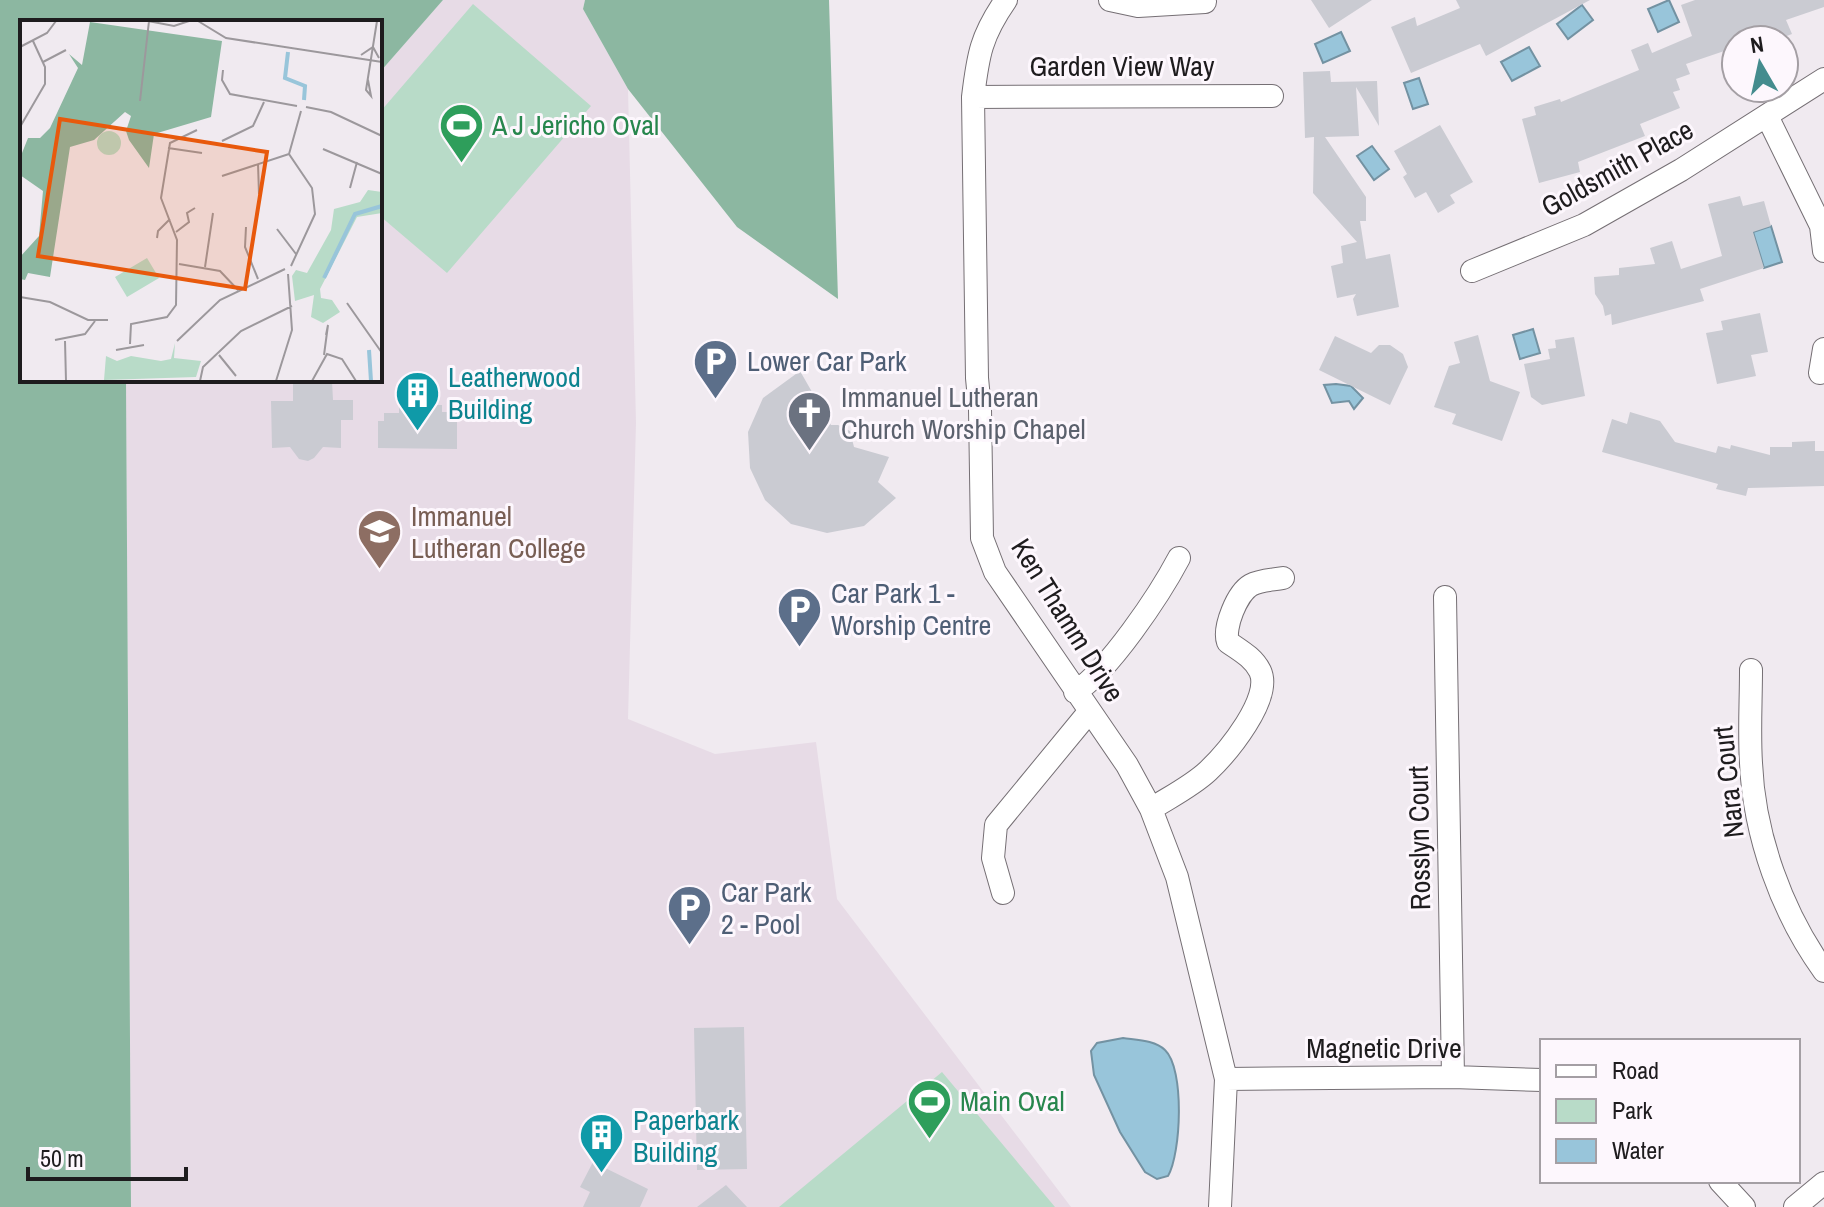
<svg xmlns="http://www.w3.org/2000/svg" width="1824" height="1207" font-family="'Archivo Narrow',sans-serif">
	<rect width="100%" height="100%" fill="#f0eaf0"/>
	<path fill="#e7dbe6" d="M443,0H585L583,9L628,89L636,423L628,719L715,754L816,742L837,899L1071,1207H131L126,380H380V72Z"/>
	<path fill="#b8dbc8" d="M473,4L591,106L447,273L380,216V112Z
		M942,1072L1055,1207H779Z"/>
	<path fill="#8cb7a1" d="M0,0H443L380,72V22H22V380H126L131,1207H0Z
		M585,0H829L838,299L737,227L628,89L583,9Z"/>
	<path fill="#98c5da" stroke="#7392a2" stroke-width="2" d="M1669,0L1679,22L1658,32L1648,9Z
		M1582,5L1593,20L1568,39L1557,24Z
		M1341,32L1350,51L1323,63L1315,44Z
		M1529,47L1540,66L1512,81L1501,62Z
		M1419,78L1428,104L1413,109L1404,83Z
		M1372,146L1389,169L1374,180L1357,156Z
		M1771,226L1782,262L1764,268L1753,232Z
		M1533,329L1540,353L1520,359L1513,335Z
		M1336,384L1351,386L1363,398L1354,409L1349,401L1332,403L1324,385Z
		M1123,1038C1137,1040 1155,1040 1165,1050C1185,1069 1181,1154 1168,1176L1157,1179L1145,1172L1120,1132L1094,1075L1091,1051L1097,1043Z"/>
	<path fill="#cacbd2" d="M1311,0H1372L1329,28Z
		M1456,0H1590L1486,56L1480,44L1411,73L1391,27L1415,17L1417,26L1460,8Z
		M1695,0H1824V7L1786,20L1792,34L1776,40H1736V47L1686,64L1690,74L1676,79L1680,90L1673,92L1680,108L1640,124L1645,136L1578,162L1580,172L1539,183L1522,119L1536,115L1534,107L1560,99L1561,102L1639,70L1631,50L1648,43L1652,53L1692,36L1681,5Z
		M1330,71L1331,82L1377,81L1379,126L1356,87L1359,136L1325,137L1366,197V221H1360L1366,259L1390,254L1399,307L1357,316L1353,299L1356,294L1337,298L1331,266L1343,263L1341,246L1357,242L1313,193L1314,137L1305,138L1303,72Z
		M1440,125L1473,182L1450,195L1455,203L1438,213L1426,192L1415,198L1403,177L1407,174L1394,151Z
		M1740,196L1743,206L1764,201L1771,226L1753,232L1764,268L1700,289L1704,301L1612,325L1611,314L1605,316L1603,306L1595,294L1594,277L1619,275V268L1655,264L1650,248L1672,241L1681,269L1722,256L1708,204Z
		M1760,313L1768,352L1751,355L1756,376L1717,384L1706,333L1723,330L1721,321Z
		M1478,335L1490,381L1520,392L1502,441L1452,424L1456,414L1434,407L1449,366L1460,363L1454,342Z
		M1335,336L1371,353L1379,345H1390L1403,354L1408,367L1390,405L1319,370Z
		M1574,337L1585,396L1542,405L1531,397L1524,364L1550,359L1548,349L1556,348L1555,340Z
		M800,371L831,425H838L850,431L854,447L889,457L878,482L896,498L864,526L827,533L791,524L765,500L750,468L748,432L763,398Z
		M332,381L333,400H353V420H341V448L323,447L314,458L308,461L299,459L290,447L272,448L271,401H293V382Z
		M399,405H442V412H457V449L378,448V421H384V413H399Z
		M1630,412L1660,421L1675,442L1716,453L1718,446L1730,449L1731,445L1770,455V447H1792V442L1815,441V451H1824V486L1748,488L1746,496L1716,489L1718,484L1602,452L1612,419L1627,424Z
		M744,1027L747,1169L697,1170L694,1028Z
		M593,1162L648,1189L640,1207H583L590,1192L580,1187Z
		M726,1185L747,1207H697Z"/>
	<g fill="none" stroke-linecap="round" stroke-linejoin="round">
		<defs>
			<path id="minor" d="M1006,0C981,36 978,55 973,97L977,378L980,409L982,538L995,572L1127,765L1151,809L1177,877L1226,1079L1220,1207
				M1110,0L1138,6L1205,2
				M973,97L1272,96
				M1767,116L1821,226L1824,251
				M1472,271L1584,225L1681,170L1824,79
				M1820,373L1824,349
				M1445,597L1453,1077
				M1751,670C1751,701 1749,732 1751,763C1754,835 1782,913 1824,971
				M1075,692C1109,671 1160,594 1179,558
				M1151,809C1170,797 1192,786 1208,771C1227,753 1273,698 1260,671C1253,657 1239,650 1228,642C1223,628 1237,593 1251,585C1260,580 1272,580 1283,578
				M1003,893L993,858L996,825L1089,712
				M1226,1079L1453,1077L1542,1080
				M1720,1181L1744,1207
				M1795,1207L1824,1183"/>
		</defs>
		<use href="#minor" stroke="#756f74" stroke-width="24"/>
		<use href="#minor" stroke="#fff" stroke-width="22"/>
	</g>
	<defs>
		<symbol id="stadium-pin" viewBox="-11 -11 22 30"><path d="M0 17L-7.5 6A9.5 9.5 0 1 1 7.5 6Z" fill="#2e9e5b" stroke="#fdf7fd"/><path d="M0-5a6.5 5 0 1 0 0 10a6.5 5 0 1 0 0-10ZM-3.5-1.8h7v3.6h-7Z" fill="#fff"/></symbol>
		<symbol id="parking-pin" viewBox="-11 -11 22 30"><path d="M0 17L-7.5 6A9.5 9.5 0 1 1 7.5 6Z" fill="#5c6f8a" stroke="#fdf7fd"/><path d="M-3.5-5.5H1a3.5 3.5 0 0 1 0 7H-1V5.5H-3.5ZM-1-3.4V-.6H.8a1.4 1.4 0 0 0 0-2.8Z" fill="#fff"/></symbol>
		<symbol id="building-pin" viewBox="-11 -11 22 30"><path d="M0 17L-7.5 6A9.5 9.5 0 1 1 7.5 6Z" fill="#0f9aa8" stroke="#fdf7fd"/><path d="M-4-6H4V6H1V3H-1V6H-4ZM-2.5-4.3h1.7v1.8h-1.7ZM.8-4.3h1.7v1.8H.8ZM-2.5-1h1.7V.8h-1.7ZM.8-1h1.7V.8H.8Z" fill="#fff"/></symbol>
		<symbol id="church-pin" viewBox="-11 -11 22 30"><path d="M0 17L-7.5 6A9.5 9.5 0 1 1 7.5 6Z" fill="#6b7280" stroke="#fdf7fd"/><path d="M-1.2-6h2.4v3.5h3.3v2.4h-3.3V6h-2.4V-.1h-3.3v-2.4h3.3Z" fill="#fff"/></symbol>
		<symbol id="school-pin" viewBox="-11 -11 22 30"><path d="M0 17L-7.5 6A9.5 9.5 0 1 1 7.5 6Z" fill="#8d6e63" stroke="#fdf7fd"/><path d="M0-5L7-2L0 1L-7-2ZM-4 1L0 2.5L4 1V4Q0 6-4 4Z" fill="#fff"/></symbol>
	</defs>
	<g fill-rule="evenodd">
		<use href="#stadium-pin" x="436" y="100" width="51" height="69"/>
		<use href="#parking-pin" x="690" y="336" width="51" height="69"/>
		<use href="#building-pin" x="392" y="368" width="51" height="69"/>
		<use href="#church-pin" x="784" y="388" width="51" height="69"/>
		<use href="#school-pin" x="354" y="506" width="51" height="69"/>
		<use href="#parking-pin" x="774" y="584" width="51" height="69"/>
		<use href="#parking-pin" x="664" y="882" width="51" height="69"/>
		<use href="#stadium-pin" x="904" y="1076" width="51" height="69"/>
		<use href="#building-pin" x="576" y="1110" width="51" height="69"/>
	</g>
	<g text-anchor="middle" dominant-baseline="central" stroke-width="6" stroke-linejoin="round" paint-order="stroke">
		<g font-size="28" fill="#1e1c1e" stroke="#fdf7fd">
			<text x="1122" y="66">Garden View Way</text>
			<text transform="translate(1617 168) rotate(-29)">Goldsmith Place</text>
			<text transform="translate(1068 620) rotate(58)">Ken Thamm Drive</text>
			<text transform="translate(1728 782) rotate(-96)">Nara Court</text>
			<text transform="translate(1419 838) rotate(-91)">Rosslyn Court</text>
			<text x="1384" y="1048">Magnetic Drive</text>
		</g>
		<g font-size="28" fill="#27864d" stroke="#fdf7fd" text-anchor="start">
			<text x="492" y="125">A J Jericho Oval</text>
			<text x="960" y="1101">Main Oval</text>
		</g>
		<g font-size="28" fill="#4e5e75" stroke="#fdf7fd" text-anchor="start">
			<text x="747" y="361">Lower Car Park</text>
			<text x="831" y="593">Car Park 1 -<tspan x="831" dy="32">Worship Centre</tspan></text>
			<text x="721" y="892">Car Park<tspan x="721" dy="32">2 - Pool</tspan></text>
		</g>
		<g font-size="28" fill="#0d838f" stroke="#fdf7fd" text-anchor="start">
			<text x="448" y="377">Leatherwood<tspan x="448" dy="32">Building</tspan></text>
			<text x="633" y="1120">Paperbark<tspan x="633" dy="32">Building</tspan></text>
		</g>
		<g font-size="28" fill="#5b616d" stroke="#fdf7fd" text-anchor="start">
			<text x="841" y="397">Immanuel Lutheran<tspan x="841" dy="32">Church Worship Chapel</tspan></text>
		</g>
		<g font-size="28" fill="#785e54" stroke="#fdf7fd" text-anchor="start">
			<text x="411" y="516">Immanuel<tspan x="411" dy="32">Lutheran College</tspan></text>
		</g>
	</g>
	<g transform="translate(20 20)">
		<rect width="362" height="362" fill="#f0eaf0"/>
		<path d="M77 123a12 12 0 1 1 24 0a12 12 0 1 1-24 0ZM348,170L362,172V193L337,197L300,269L301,278L312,280L320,292L303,303L291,297L294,275L275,281L272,256L276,250L287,253L311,210L314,189L340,182ZM127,238L139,258L107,277L95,257ZM155,323L154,338L181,341L176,357L84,360L86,336L97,341L111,336L141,341L151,339Z" fill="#b8dbc8"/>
		<path d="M70,2L202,21L191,97L134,114L129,148L109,120L106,111L111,96L105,92L74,120L50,127L30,257L8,253L5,260L0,259V237L19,216L23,171L0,155V138L8,118H20L30,108L58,48L49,34L62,45Z" fill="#8cb7a1"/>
		<path fill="none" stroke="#98c5da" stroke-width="4" d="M268,32L265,58L285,66L284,80M304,258L335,194L362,186M349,330L351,361"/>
		<path fill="none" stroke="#9c989c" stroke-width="2" d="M128,1L154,6L169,1M178,1L206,18L362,42M0,27L27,13L36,1M341,35L353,27L359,38M23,42L46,30M203,50L202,60L210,74L277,86M348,60L351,76L346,70L357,1M120,81L129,1M286,87L311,92L362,116M0,107L25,64V47L13,21M202,121L233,106L244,82M148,128L182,133M303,129L362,154M238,144L239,174M202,156L269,134M330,168L337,142M226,207L225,227L238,259M257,209L276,234M156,212L169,202L167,193L175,188M137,218L138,211L150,199M159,244L200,251L218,270M271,246L295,194L292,168L269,134L281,91M185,247L193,193M0,277L30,282L68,300H88M327,283L362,333M35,320L65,314L75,301M45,321L46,361M157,321L200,280L265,249M110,324L111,304L147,297L156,285L157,220L141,178L150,123L177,110M96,330L124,325M199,335L216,356M304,335L308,305L306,315M180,361L183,347L221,311L272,286M256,361L272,310L268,254M292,361L307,334L322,339L336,361"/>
		<path fill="#e8590c" fill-opacity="0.15" stroke="#e8590c" stroke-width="4" d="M40,99L247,132L225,269L18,236Z"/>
		<rect width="362" height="362" fill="none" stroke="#1e1c1e" stroke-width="4"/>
	</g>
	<rect x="1540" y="1039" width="260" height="144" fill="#fdf7fd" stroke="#a49fa4" stroke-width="2"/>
	<rect x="1556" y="1065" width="40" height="12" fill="#ffffff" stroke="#a49fa4" stroke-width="2"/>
	<text x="1612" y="1079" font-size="24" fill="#1e1c1e">Road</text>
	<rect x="1556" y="1099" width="40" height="24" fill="#b8dbc8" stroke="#a49fa4" stroke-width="2"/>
	<text x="1612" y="1119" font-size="24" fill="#1e1c1e">Park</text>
	<rect x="1556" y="1139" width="40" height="24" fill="#98c5da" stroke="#a49fa4" stroke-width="2"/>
	<text x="1612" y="1159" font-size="24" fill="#1e1c1e">Water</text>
	<g transform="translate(1760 64) rotate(351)"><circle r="38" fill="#fdf7fd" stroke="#a49fa4" stroke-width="2"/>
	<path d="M0-6L14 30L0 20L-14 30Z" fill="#448c8e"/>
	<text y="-12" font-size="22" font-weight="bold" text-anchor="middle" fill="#1e1c1e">N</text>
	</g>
	<path d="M28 1167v12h158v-12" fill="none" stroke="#1e1c1e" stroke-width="4"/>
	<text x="40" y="1167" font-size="24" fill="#1e1c1e" stroke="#fdf7fd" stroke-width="6" paint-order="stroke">50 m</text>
</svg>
